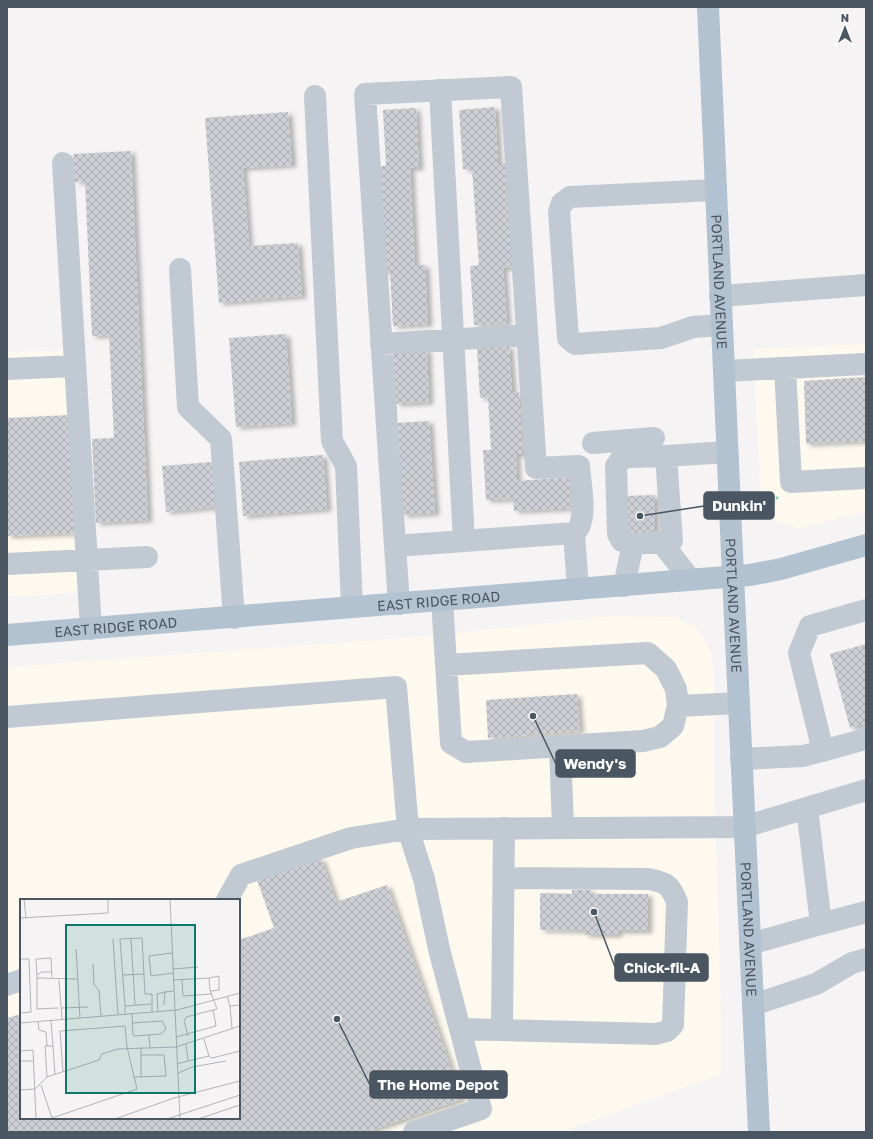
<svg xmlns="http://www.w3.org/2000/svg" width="873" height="1139" font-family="'Golos Text',sans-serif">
	<defs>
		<pattern id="building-cross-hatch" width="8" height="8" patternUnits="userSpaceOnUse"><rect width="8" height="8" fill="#cdcfd5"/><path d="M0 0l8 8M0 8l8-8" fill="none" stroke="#a8abb0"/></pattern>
		<filter id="shadow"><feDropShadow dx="4.5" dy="2.5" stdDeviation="2" flood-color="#0004"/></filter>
	</defs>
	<rect width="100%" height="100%" fill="#f5f3f3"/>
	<path fill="#fdf9ef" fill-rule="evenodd" d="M866,344V512L798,528L779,523L761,505L753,349Z
		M82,350L95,592L7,597V352Z
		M611,616L675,617L697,628L711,651L714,673V770L721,1012V1074L562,1132H7V667L417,637ZM21,900H239V1118H21Z"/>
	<path fill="url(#building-cross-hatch)" filter="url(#shadow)" d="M495,107L498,163H506L513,267L503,268L507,323L474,325L470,266L479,265L472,169H463L459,110Z
		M416,108L419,168H410L415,265H425L428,324L393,326L390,271H382L377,166H386L383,110Z
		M288,112L292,165L243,168L249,246L298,243L302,296L219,303L205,118Z
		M131,151L148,520L96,523L92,439L114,438L109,335L92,336L85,181L75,182L73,154Z
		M286,334L292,423L236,427L229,338Z
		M509,346L512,392H519L523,454H516L517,481L573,477L575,508L514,511L513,499L486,500L483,450H491L488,397L480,398L477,348Z
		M427,349L429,402L396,404L393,350Z
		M866,377V441L806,444L804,381Z
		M70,415L76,533L7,536V418Z
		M429,421L435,513L403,515L398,423Z
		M323,455L327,509L243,516L239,462Z
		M212,462L216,507L166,512L162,466Z
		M655,495V536L626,537L625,496Z
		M866,644V724L850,728L830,654Z
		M577,694L580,731L488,738L486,700Z
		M321,858L336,902L387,885L462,1099L366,1132H7V1018L21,1014V1118H239V940L274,928L257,880Z
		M572,890H591V894H648V931H618V935H585V931L540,930V893L572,894Z"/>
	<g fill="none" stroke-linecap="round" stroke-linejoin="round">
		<path stroke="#7ad0a6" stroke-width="2.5" stroke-dasharray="3 2" stroke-linecap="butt" d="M765,509L778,497"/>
		<path stroke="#c1cad2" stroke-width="22" d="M440,90L464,541
			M315,96L332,441L346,466L352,607
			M63,163L91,629
			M716,190L570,197L562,203L559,212L568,338L575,344L661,338L693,327L722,325
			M180,269L188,407L221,439L234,618
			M720,296L866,285
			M381,344L527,335
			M785,368L791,482L866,478
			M7,369L75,366
			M724,371L866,364
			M593,443L654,438
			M666,456L629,457L621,459L616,466L618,534L622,541L633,544L672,541L666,456L727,452
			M574,533L578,589
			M661,542L691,580
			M395,546L365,94L511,87L536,468L579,466C580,483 589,522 574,533L395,546L399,604
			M7,564L147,557
			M624,586L633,544
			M442,600L451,743L466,752L643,741L660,737L673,726L678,706L676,689L666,669L648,653L446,665
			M678,706L739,703
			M7,717L396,687L408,829L424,879L439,949L481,1109L414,1132
			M560,746L563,828
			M823,751L799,653L810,626L866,610
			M741,759L803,756L866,739
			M227,900L241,875L351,838L408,829L744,827L866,790
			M821,924L866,912
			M750,944L821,924L807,808
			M7,985L21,980
			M753,1005L816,984L852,963L866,959
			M460,1029L656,1034L667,1031L673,1025L677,902C670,884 665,882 648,879L504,878
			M502,1030L504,828"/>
		<g stroke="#b3c2d1" stroke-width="22">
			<path id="s1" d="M708,7L733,576L759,1132"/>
			<path id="s2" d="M7,635L750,575L781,569L866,545"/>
		</g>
	</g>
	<g text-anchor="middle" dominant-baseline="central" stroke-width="4" stroke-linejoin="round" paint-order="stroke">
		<g font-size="14" fill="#4a5661" stroke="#fff">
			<text stroke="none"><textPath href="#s1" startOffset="275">PORTLAND AVENUE</textPath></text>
			<text stroke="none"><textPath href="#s2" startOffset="433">EAST RIDGE ROAD</textPath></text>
			<text stroke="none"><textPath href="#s1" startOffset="599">PORTLAND AVENUE</textPath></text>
			<text stroke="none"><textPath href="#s2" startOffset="109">EAST RIDGE ROAD</textPath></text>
			<text stroke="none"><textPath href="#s1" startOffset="923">PORTLAND AVENUE</textPath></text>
		</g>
	</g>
	<g transform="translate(20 899)">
		<rect width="220" height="220" fill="#f5f3f3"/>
		<path fill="none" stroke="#b1b4b9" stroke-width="1" d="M4,0L6,19M150,0L160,220M0,19L88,14V0M111,39L115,106M93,40L98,116M56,50L60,119M152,54L129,57L131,77L153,74M0,60H9L11,113L0,114M73,65L74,86L79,91L81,117M153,70L178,68M17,76L22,73H32M103,76L124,75M17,79L16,60L31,59L32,78M162,80L163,97L192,95M39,81L42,120M153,81L189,79M207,97L210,107L212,129M144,106L145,93L154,92M105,107L100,40L122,39L125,95H132V113M210,107L220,106V110M38,109L17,110V79L57,80M41,109L68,108M138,112L137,95L145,93M112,114L113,136L115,137L141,135L146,130L142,122L112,124M105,115V107L131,105M31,121L35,175M18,122L19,131L26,133L27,147M0,124L157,111L220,94M129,136L130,148M168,137L164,122L166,118L197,110L190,91L189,79L199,77V91L191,92M156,138L196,127L193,111M0,152L13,151L16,220M189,157L192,159L220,152M0,162H14M168,162L189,157L184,140M157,165L168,162L166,145M158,174L172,168L206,162M27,178L25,147H33M114,178L146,177L144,156H121M121,178V148M21,186L32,219L117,190L107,148L105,127L40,132L43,173M0,191L15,190L27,178L79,161L82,155L98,150L156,148L220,127M95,220L154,199L220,182M147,220L220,196M178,220L220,206"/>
		<path fill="#0f766e" fill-opacity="0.15" stroke="#0f766e" stroke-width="2" d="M46,26H175V194H46Z"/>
		<rect width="220" height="220" fill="none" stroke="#4a5661" stroke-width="2"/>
	</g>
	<path fill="none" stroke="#4a5661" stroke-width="1.5" d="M640 516L704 506M533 716L556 764M594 912L615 967M337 1019L370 1085"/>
	<g fill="#4a5661" stroke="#fff" stroke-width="1.5">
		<circle cx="640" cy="516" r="4"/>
		<circle cx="533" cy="716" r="4"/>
		<circle cx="594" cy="912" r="4"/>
		<circle cx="337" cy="1019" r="4"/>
	</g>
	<g fill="#4a5661" stroke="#4a5661" stroke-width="1.5">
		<rect x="704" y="492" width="70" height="27" rx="4"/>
		<rect x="556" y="750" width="79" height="27" rx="4"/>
		<rect x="615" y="954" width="93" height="27" rx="4"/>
		<rect x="370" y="1071" width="137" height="27" rx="4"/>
	</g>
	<g font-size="15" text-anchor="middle" font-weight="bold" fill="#fff">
		<text x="739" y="511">Dunkin'</text>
		<text x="595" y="769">Wendy's</text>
		<text x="662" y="973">Chick-fil-A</text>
		<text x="438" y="1090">The Home Depot</text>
	</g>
	<rect width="873" height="1139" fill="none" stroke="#4a5661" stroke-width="16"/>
	<g transform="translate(845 28)" stroke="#ffffff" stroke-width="3" paint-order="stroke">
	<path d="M0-3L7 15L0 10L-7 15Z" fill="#4a5661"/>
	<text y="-6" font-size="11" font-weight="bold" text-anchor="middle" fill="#4a5661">N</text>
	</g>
</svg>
